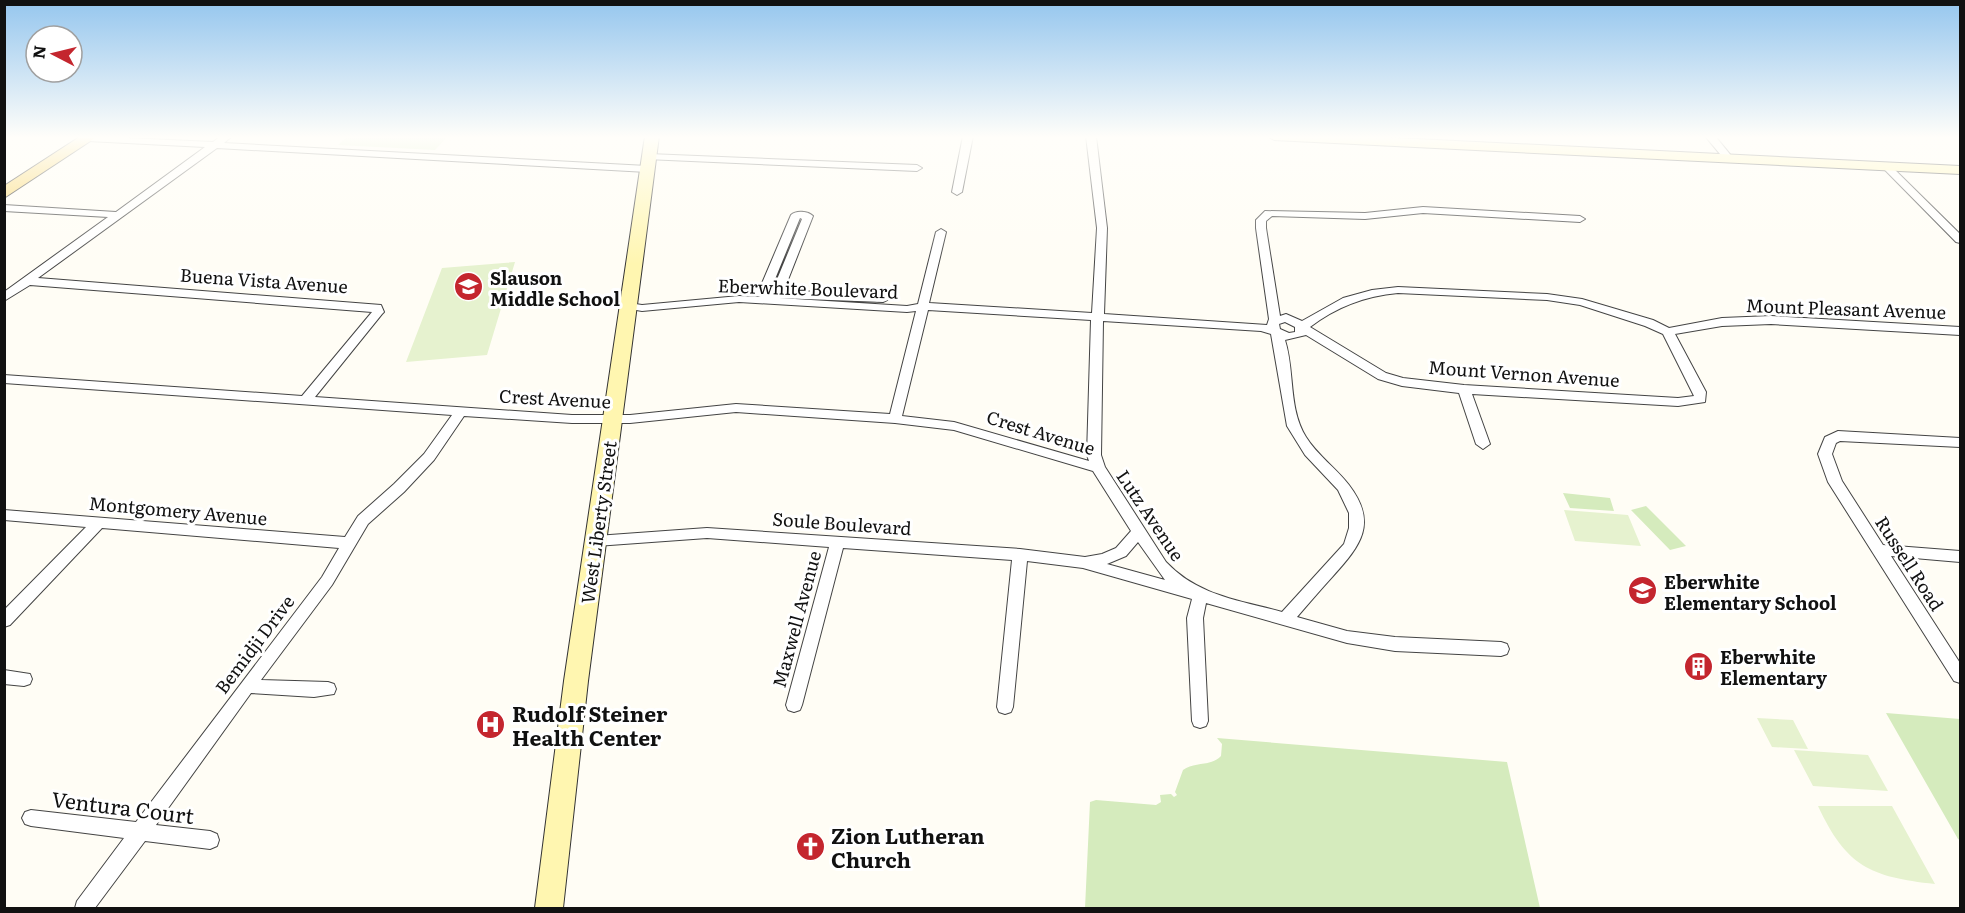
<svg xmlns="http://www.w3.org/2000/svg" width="1965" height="913" font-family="Literata,serif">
	<rect width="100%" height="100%" fill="#fffdf5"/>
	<path fill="#d5ebbd" d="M348,136H448L435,150L338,145Z
		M1563,493L1610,498L1614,511L1570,508Z
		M1646,506L1686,546L1670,550L1631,510Z
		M1886,713L1960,719V840L1958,839Z
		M1217,738L1507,762L1540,908H1085L1090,802L1096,800L1156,805L1161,802L1160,795L1171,794L1174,797L1177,795L1175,792L1183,770C1195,761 1211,767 1221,756L1222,744Z"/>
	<path fill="#e6f2cf" d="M515,262L487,355L406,362L442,268Z
		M1564,510L1628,515L1641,546L1575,541Z
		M1757,718L1793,720L1808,749L1772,747Z
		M1794,750L1868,755L1888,791L1813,786Z
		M1818,806H1892L1935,884C1870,877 1846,866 1818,806Z"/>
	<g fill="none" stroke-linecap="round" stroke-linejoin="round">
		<defs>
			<path id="street" d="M85,136L213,142L221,136H232L224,143L647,166L652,169L647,172L217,148L38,278L381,305L384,312L382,314L315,397L572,415H630L736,404L890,414L916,311L907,312L739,302L642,311L625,308L623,306L629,303L642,305L739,296L761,297L740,293L738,291L744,288H760L791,215C796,210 808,211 813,216L784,290L883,296L889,299L883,302L779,298L907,306L918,304L936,232L941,229L946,232L929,303L1092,313L1097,228L1086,136H1096L1107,228L1104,314L1267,325L1269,319L1256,228V220L1265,211L1365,213L1423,207L1580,216L1585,219L1580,222L1423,213L1365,219L1272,216L1266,221V228L1280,316L1286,314L1302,321L1343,298L1372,290L1398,287L1547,294L1582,299L1653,320L1669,328L1722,318L1771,316L1960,327V335L1771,324L1722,326L1675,334L1706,392L1705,402L1678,406L1472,394L1490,444L1483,449L1476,444L1459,393L1402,386L1378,379L1306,335L1285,340C1295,371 1288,408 1306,437C1317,455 1336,468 1349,485C1378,523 1361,545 1333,576C1321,589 1309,603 1297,617L1347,631L1395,637L1501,642L1507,644L1509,649L1507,654L1501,656L1395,651L1347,643L1206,603L1203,618L1208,721L1206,726L1200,728L1194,726L1192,721L1187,618L1192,599L1083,568L1027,561L1013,707L1011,712L1005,714L999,712L997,707L1012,560L843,548L802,705L800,710L794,712L788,710L786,705L829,547L707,538L596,546L591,545L589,541L591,537L596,536L707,528L1020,549L1085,557L1102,554L1116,548L1131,531L1093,471L954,430L895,423L736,412L630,423H572L464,416L434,460L404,492L368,524L332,585L261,680L328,682L334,684L336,689L334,694L314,697L251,693L156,825L210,831L217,834L219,840L217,846L210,849L145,841L95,908H75L77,901L124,838L31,826L25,824L22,818L25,812L31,810L136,822L322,577L339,548L102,528L10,625L4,627V610L86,527L4,520V510L345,537L358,516L394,484L424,454L452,415L4,383V375L302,396L372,312L30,285L4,301V292L108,217L4,211V205L116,212L205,147L88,141L85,140ZM800,218L802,219L773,289H771ZM1398,293L1547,300L1580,305L1645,326L1663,334L1694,396L1678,398L1464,385L1403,378L1386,373L1310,327C1336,307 1365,296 1398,293ZM928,310L1091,320L1087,455L1089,461L954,422L902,416ZM1103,321L1261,331L1271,334L1287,426L1305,455L1338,490L1349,513V528L1344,544L1282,612C1239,600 1198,596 1166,562L1105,467L1101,455ZM1285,322L1295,327V332L1289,333L1280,329L1279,324ZM1138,542L1165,580L1107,564L1126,556Z
				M963,136H973L962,192L957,195L952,192Z
				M1705,136H1715L1733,158L1731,160H1725Z
				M649,154L917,165L922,168L917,171L646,159V155Z
				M1886,163L1889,164L1960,234V243L1956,242L1883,168L1881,166Z
				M1838,431L1960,438V447L1840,441L1836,443L1832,454L1842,481L1883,545L1960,551V562L1891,556L1960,663V683L1954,681L1828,482L1818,454L1825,437Z
				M4,670L30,674L32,679L30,684L24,686L4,684Z"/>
			<path id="secondary" d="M645,136H659L588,681L563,908H535L564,681Z
				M1267,136H1357L1960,166V174L1274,140Z"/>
			<path id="primary" d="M81,136H98L4,198V186Z"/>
		</defs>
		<use href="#street" stroke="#444" stroke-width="2"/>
		<use href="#secondary" stroke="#333" stroke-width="2"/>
		<use href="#primary" stroke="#222" stroke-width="2"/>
		<use href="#street" fill="#fff" fill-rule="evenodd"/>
		<use href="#secondary" fill="#fff6b0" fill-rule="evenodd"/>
		<use href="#primary" fill="#f9d66b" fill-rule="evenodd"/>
	</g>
	<linearGradient id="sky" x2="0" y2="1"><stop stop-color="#95c6ee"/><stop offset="0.52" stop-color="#fffefa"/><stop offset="1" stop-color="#fffefa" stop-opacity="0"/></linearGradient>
	<rect width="1965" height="264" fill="url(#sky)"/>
	<defs>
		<symbol id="school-disc" viewBox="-11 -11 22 22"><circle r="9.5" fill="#c4262e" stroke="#fff"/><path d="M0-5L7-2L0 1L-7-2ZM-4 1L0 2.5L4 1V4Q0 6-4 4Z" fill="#fff"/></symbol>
		<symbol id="building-disc" viewBox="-11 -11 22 22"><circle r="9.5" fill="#c4262e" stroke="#fff"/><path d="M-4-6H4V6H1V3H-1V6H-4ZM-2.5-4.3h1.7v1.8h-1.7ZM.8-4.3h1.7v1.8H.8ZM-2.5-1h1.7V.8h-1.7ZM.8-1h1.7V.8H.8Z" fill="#fff"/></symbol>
		<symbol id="hospital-disc" viewBox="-11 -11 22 22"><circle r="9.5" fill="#c4262e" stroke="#fff"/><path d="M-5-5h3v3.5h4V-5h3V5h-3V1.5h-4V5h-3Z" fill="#fff"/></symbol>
		<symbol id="church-disc" viewBox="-11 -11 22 22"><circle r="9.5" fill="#c4262e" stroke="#fff"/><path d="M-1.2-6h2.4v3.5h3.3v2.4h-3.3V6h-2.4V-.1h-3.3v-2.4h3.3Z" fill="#fff"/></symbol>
	</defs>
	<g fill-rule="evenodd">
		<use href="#school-disc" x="452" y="270" width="33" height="33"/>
		<use href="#school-disc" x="1626" y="574" width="33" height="33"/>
		<use href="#building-disc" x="1682" y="650" width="33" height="33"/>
		<use href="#hospital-disc" x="474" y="708" width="33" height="33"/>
		<use href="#church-disc" x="794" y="830" width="33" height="33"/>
	</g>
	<g text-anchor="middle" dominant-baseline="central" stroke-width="6" stroke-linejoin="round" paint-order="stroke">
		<g font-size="18" font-weight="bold" fill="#111" stroke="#fff" text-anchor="start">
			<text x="490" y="277">Slauson<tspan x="490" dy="21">Middle School</tspan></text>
			<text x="1664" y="581">Eberwhite<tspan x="1664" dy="21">Elementary School</tspan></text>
			<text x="1720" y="656">Eberwhite<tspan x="1720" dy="21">Elementary</tspan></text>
		</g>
		<g font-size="18" fill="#111" stroke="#fff">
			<text transform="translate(264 280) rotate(4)">Buena Vista Avenue</text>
			<text transform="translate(808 288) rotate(2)">Eberwhite Boulevard</text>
			<text transform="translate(1846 308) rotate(2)">Mount Pleasant Avenue</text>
			<text transform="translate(1524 373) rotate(4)">Mount Vernon Avenue</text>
			<text transform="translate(555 398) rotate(3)">Crest Avenue</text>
			<text transform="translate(1041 432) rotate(17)">Crest Avenue</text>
			<text transform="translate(178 510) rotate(5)">Montgomery Avenue</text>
			<text transform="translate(1151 515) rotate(56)">Lutz Avenue</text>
			<text transform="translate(598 522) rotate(-82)">West Liberty Street</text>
			<text transform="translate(842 523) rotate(4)">Soule Boulevard</text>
			<text transform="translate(1910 563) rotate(57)">Russell Road</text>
			<text transform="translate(796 619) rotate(-75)">Maxwell Avenue</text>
			<text transform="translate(254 644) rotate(-53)">Bemidji Drive</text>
		</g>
		<g font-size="21" font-weight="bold" fill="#111" stroke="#fff" text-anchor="start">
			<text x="512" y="712">Rudolf Steiner<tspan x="512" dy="24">Health Center</tspan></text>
			<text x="831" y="834">Zion Lutheran<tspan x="831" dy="24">Church</tspan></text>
		</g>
		<g font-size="21" fill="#111" stroke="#fff">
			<text transform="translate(123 806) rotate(7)">Ventura Court</text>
		</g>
	</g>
	<rect width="1965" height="913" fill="none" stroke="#111111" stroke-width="12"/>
	<g transform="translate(54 54) rotate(277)"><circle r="28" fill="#ffffff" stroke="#a0a0a0" stroke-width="1.5"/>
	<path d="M0-4.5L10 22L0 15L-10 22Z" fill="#c4262e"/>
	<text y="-9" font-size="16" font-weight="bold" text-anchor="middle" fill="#111111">N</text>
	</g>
</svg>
